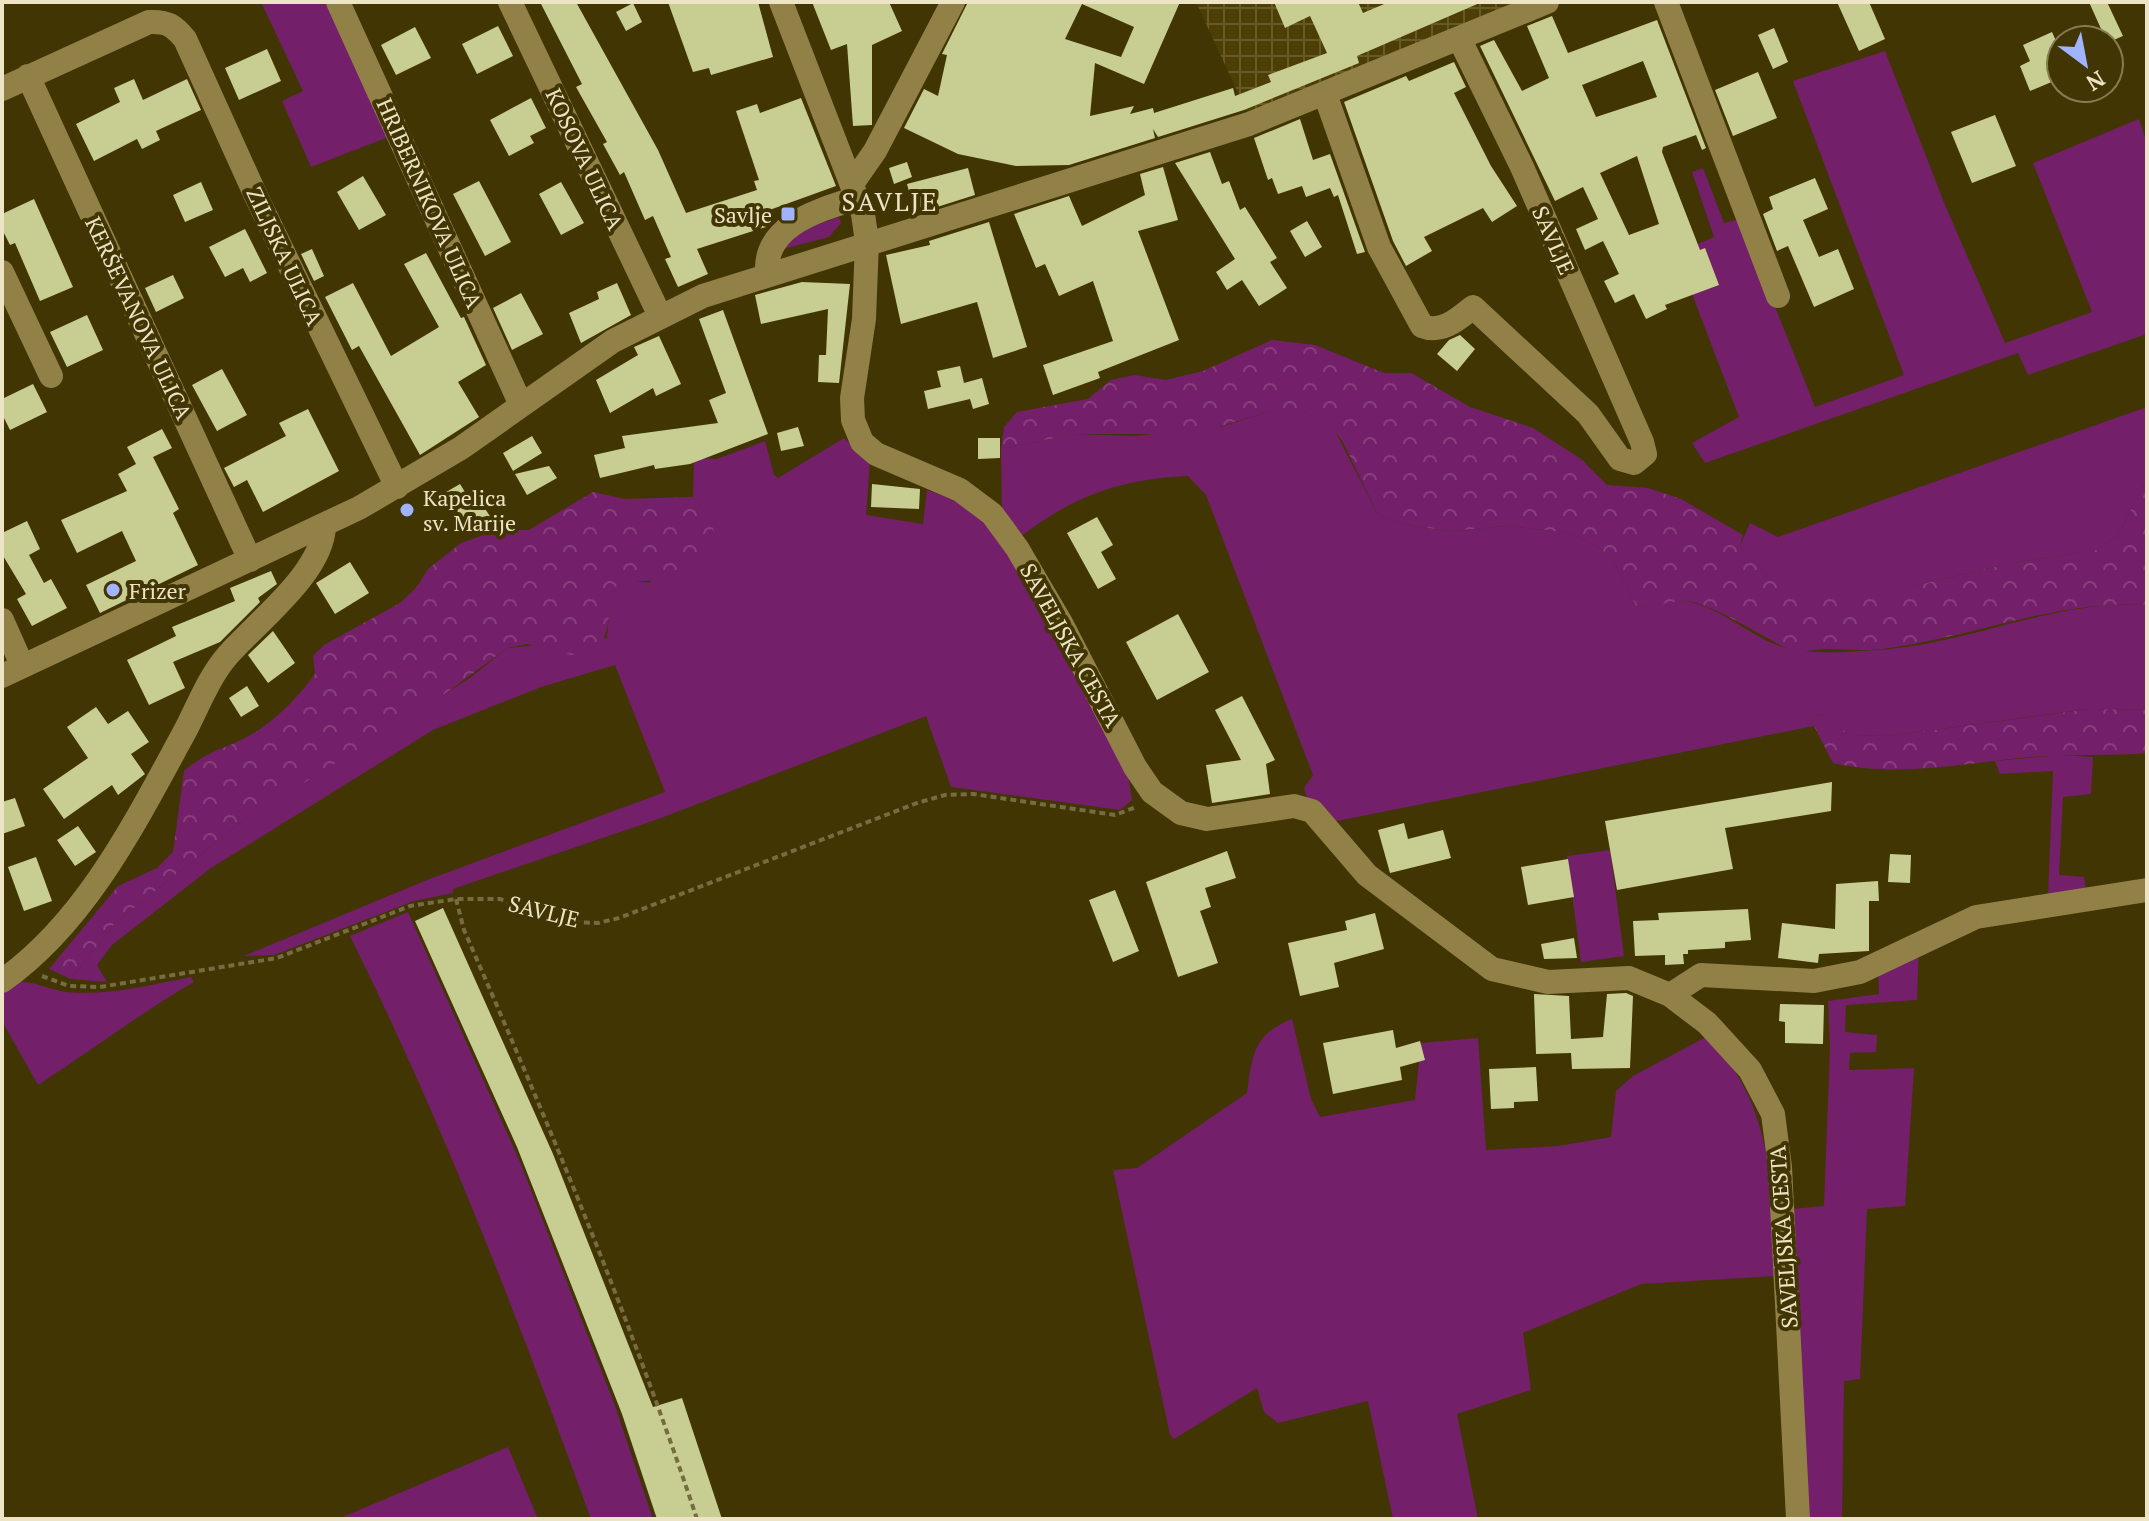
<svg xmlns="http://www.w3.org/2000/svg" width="2149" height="1521" font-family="'PT Serif',serif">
	<defs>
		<pattern id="industrial-grid" width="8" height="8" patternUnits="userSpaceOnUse" patternTransform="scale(2)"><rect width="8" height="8" fill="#4c3e04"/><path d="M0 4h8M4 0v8" fill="none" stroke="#665a27"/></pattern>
		<pattern id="forest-crowns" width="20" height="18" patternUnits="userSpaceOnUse" patternTransform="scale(2)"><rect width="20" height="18" fill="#741f6a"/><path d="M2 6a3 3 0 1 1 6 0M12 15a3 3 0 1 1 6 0" fill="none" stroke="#883f7e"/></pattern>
	</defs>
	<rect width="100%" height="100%" fill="#413504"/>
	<path fill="url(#industrial-grid)" d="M1196,2H1527L1250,119Z"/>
	<path fill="#741f6a" d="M261,2H331L391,136L311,167L282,101L303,91Z
		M1885,51L1945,205L2005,343L2092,312L2033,163L2139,119L2147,144V334L2028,375L2018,353L1705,463L1692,443L1739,417L1679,260L1695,245L1714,237L1692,172L1703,168L1724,223L1740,219L1815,407L1904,375L1793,81Z
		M839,217L841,223L829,237L783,249L784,242L807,228Z
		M2147,407V479L2117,537L2096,550L2007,564L1901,589H1796L1780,588L1740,546L1750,523L1778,537Z
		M1270,411H1303L1334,429L1378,515L1413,526L1451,531L1507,526L1562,532L1589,541L1612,557L1636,606C1654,609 1675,598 1690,602C1720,609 1745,631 1772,643C1801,656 1845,652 1876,650C1967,645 2054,599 2147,605V710L2088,709L1889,736L1849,735L1823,714L1815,717L1814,726L1337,821L1308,801L1304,788L1313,775L1206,495L1188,476C1121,479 1073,496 1020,537L1002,512L1001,449L1074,434L1133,436L1221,427Z
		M844,438L870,459L866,515L923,524L927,490L971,506L1009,546L1127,769L1132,800L1120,810L951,787L926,716L661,818L453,889V893L414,901L274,955L244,956L427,880L665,792L615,665L541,687L433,730L211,868L112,945L97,965L107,982L71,979L114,924L241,822L470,678L507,648L607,638L610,600L615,587L629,580L649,583L709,518L693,497L694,458L717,459L765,441L774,475L778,478Z
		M2060,755L2093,757L2091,794L2063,797L2059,875L2084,877L2086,892L2048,897L2053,771L2000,774L1995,761Z
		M1610,850L1624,956L1581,962L1567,856Z
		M408,912L520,1162L614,1403L653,1519H591C519,1321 444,1125 350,936Z
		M1919,946L1917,1000L1846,1005L1845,1032L1877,1035L1876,1052L1850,1053L1849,1070L1914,1068L1905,1206L1867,1209L1860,1379L1844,1381L1842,1519H1809L1792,1209L1824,1206L1830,1047L1828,1001L1879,994L1878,972Z
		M191,977L194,982C140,1013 91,1051 38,1085L2,1021V988C23,973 44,990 67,992C108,996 150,985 191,977Z
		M1292,1019L1311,1099L1320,1117L1415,1100L1421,1043L1478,1038L1486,1150L1558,1146L1611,1137L1616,1091L1633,1076L1706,1037C1773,1099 1773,1191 1776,1276L1641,1284L1523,1333L1531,1390L1457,1414L1478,1519H1393L1368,1401L1278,1423L1264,1412L1257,1388L1174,1439L1170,1435L1113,1170L1137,1168L1247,1093C1252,1056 1253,1034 1292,1019Z
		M508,1447L538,1519H338Z"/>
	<path fill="url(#forest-crowns)" d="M1272,340L1315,345L1384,373H1411L1470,407L1533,428L1581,459L1607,485L1648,488L1681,499L1743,535L1740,546L1780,588L1901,589L2007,564L2096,550L2117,537L2147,479V605C2058,599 1970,638 1882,649C1855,653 1823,644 1798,654C1773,643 1707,600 1685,601C1668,601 1654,609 1636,606L1612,557L1589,541L1562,532L1507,526L1451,531L1413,526L1378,515L1343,442L1333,429L1303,411H1270L1196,434H1074L1001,449L1004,427L1017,412L1088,399L1111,380L1134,375L1166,380L1203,371Z
		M593,492L625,499L693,497L709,518L718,541C695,603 655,569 615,587C604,613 615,630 594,652L571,655L527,644L507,648L431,704L241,822L114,924L71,979L49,969L118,886L157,868L173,852L184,771C206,752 221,750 245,738C271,725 299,697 315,674L313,656L324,645L400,603L416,588L428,569L461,543L498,530H529Z
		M2089,709L2147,710V753C2108,756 2069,754 2030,757C1964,763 1898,778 1833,763L1814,726L1815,717L1824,714L1849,735L1889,736Z"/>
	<path fill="#c8ce91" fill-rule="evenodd" d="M540,2H576L658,150L686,213L757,190L754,181L759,180L736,111L757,104L760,113L801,98L836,186L764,212L769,226L697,249L708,274L678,287L665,259L671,257L653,216L645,220L624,172L620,175L603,144L607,142L576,87L582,84Z
		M668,2H758L773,57L711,75L709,68L693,72Z
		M812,2H889L902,31L872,45V125L853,126L847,44L831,50Z
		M968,2H1180L1144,84L1095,63L1090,116L1134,106L1130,114L1153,108L1154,113L1233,88L1235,96L1271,82L1268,75L1327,53L1310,16L1285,28L1274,2H1358L1363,13L1389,2H1482L1357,56L1359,63L1244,110L1158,137L1153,129L1155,138L1069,165L1016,166L958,154L904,128L924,89L938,96L947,55L942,54ZM1082,4L1134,27L1121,57L1065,39Z
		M1837,2H1869L1885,39L1859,51Z
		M2089,2H2107L2123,36L2109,42L2106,40Z
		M633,3L642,22L626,31L616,12Z
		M1552,16L1568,53L1657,20L1706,148L1702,150L1696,135L1663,147L1662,152L1700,250L1705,248L1719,285L1665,305L1667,309L1646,319L1634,294L1615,303L1604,281L1619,274L1603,241L1585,250L1576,229L1598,219L1583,187L1555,201L1480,46L1494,40L1522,91L1549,78L1527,26ZM1643,61L1657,97L1596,117L1582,85ZM1637,156L1659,224L1629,235L1600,173Z
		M498,26L513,56L477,74L462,44Z
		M415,27L431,58L396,75L381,45Z
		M1774,28L1788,62L1773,69L1758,35Z
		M2052,32L2061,52V78L2030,91L2020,66L2030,61L2023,45Z
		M267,49L281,81L239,100L225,68Z
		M1454,62L1466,87L1454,93L1491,166L1517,206L1492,222L1483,208L1424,237L1432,251L1406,266L1393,241L1344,102L1406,76L1409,81Z
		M1758,72L1777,118L1733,136L1715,90Z
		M134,79L143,100L187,79L201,110L156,131L160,140L142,149L137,139L94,161L76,124L120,102L114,88Z
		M531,98L546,128L530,136L534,143L509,156L490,120Z
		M1995,115L2016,166L1972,183L1951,132Z
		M1300,119L1313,160L1330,154L1365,252L1357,254L1338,195L1334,197L1330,188L1306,197L1302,186L1278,194L1272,178L1268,180L1254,138Z
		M1210,152L1222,184L1229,181L1240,210L1245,207L1277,258L1270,262L1287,288L1259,306L1242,280L1227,290L1216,272L1235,259L1175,163Z
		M907,162L912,177L894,184L889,168Z
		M1163,167L1178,220L1138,231L1179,340L1098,372L1100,378L1053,395L1043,365L1113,341L1093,281L1059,296L1045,264L1036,268L1014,214L1069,196L1082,226L1145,195L1140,174Z
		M968,168L975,195L915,214L907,184Z
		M363,176L386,215L359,230L337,192Z
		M1815,178L1828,209L1803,220L1819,257L1838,249L1854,289L1814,307L1788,246L1777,251L1763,214L1773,209L1769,197Z
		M479,181L511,242L485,256L453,194Z
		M201,182L213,210L185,222L173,195Z
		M561,182L584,223L561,235L539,194Z
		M34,199L73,287L40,301L15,243L10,245L2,229V214Z
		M1307,221L1322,247L1305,257L1290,231Z
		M989,222L1027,347L993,358L977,302L901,324L886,255L930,245L929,241Z
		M245,229L267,273L250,282L243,268L225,277L209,247Z
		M312,249L324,276L314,281L301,254Z
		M426,253L461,318L464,317L486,365L458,382L479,417L420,455L359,346L352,350L325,297L353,283L391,356L439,327L404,264Z
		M173,275L184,298L156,312L145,288Z
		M802,282L850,284L839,383L818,382L819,355H826L828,309L761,324L755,295Z
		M617,283L631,315L581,343L569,313L599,299L597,292Z
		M521,293L543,334L512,350L493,308Z
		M723,310L768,434L690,464L655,469L654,465L600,478L594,455L625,448L622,436L718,423L709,400L726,393L699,319Z
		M87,315L103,350L67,367L50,332Z
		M1460,335L1475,349L1457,371L1437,354L1449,340Z
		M659,336L681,384L656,396L653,388L610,413L596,380L638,355L634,347Z
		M960,366L964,383L982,378L989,404L973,409L970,399L928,409L924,391L941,387L937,371Z
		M222,369L247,415L217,431L192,385Z
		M33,384L47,412L10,430L2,414V399Z
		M308,409L339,471L263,512L247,480L234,487L224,468L286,436L279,423Z
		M798,427L804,446L781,451L777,433Z
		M162,429L172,448L153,457L179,509L173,513L198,565L100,613L86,585L136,561L122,531L77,553L61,520L127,491L118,474L136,464L127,447Z
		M532,436L542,453L513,471L503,453Z
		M978,438H1000V458L978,459Z
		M549,466L557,478L527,495L515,474Z
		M460,484L470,500L477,496L491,518L465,534L441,495Z
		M872,484L920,489L919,509L871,507Z
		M1097,517L1113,545L1101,552L1116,579L1098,589L1067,533Z
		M27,521L40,549L29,555L44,583L51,579L67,608L32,626L17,599L26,594L2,554V533Z
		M350,562L369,593L335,614L316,583Z
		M271,571L277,584L258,598L260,602L220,642L173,662L185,688L149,705L127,660L176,636L172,627L235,601L230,588Z
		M1178,614L1209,672L1157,700L1126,642Z
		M273,631L295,663L268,683L248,655Z
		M247,686L259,706L241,717L229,698Z
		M1242,696L1275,760L1266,764L1270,794L1212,803L1206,765L1241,760L1215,710Z
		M96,707L108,724L128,711L149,742L131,754L145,774L118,795L112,785L64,819L43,789L88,758L67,727Z
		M1832,782L1831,811L1725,828L1733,869L1617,890L1605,821Z
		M15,798L25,826L2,834V802Z
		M1404,823L1408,839L1443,830L1451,858L1390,873L1378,830Z
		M78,826L96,852L75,866L57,840Z
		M1227,851L1236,878L1205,888L1211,907L1200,911L1218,963L1178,977L1146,882Z
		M1890,854L1911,855L1910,883L1888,882Z
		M36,857L52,901L24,911L8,867Z
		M1568,859L1574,897L1528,905L1521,867Z
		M1878,881L1879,901H1869V951L1819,954L1818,963L1778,958L1782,923L1835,929L1836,884Z
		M1115,890L1139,951L1113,962L1089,900Z
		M443,908L553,1154L653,1407L682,1398L722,1519H657L622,1414L517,1147L415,921Z
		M1748,909L1751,940L1725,942V948L1688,950V954H1683L1684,964L1665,965V955L1635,956L1633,921L1659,920L1658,913Z
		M1375,913L1384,949L1334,963L1339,987L1300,996L1288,943L1347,930L1345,921Z
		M1574,938L1577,958L1544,959L1541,944Z
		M1626,993L1633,996L1630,1068L1572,1069L1571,1053L1536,1054L1534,994L1569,996L1571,1039L1603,1037L1607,994Z
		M1780,1004L1824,1005L1823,1044L1785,1043V1022L1779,1021Z
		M1393,1030L1396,1048L1420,1041L1425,1060L1400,1067L1402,1080L1333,1094L1323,1043Z
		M1536,1067L1538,1101L1514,1102V1108L1491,1109L1489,1069Z"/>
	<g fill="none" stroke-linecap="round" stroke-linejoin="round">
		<path stroke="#776c41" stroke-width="4" stroke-dasharray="6 4" stroke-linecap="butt" d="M456,899L464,930C549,1124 630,1318 697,1519
			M42,976L69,986L100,987L277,958L410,906L456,899H500L571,922L598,923L619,918L917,803L945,795L973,794L1115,815L1136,807"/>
		<path stroke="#928147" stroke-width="24" d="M338,2L521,405
			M510,2L660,316
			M781,2L863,214L867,242L864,319L852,398L853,420L862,442L876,454L960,490L992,514L1017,548L1061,623L1135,767L1152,792L1181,813L1207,819L1294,806L1312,811L1367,875L1492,969L1548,982L1629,978L1670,995L1707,1023L1750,1070L1773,1114L1780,1167L1798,1519
			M1666,2L1778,296
			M28,76L250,560
			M2,89L149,22C168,21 174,26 185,39L256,196L397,487
			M1325,94L1379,247L1422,326C1442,334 1458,319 1473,307L1588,414L1620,459L1634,463L1645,454L1642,442L1522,167L1460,40
			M852,184L875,151L953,2
			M2,272L51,376
			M767,273C764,224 820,210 857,198
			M2,620L22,665
			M2,676L359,508L461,448L613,341L703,296L1249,124L1547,2
			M2,981C86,922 136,821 184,733C198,707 208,678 228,655C258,621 323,572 324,526
			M1670,995L1701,975L1814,981L1860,972L1976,917L2147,890"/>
	</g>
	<g fill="#a1b3fd" stroke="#413504" stroke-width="3">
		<rect x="780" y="206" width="16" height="16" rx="4"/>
		<circle cx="407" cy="510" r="8"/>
		<circle cx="113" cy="590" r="8"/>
	</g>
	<g text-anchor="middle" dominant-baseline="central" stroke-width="8" stroke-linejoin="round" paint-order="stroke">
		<g font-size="22" fill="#ede4c6" stroke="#413504">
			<text transform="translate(585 159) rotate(65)">KOSOVA ULICA</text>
			<text transform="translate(430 203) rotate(66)">HRIBERNIKOVA ULICA</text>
			<text transform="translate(1554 240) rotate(66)">SAVLJE</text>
			<text transform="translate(285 256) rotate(65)">ZILJSKA ULICA</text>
			<text transform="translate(139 318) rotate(65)">KERŠEVANOVA ULICA</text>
			<text transform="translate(1071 645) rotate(61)">SAVELJSKA CESTA</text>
			<text transform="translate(544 911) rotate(14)">SAVLJE</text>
			<text transform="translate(1783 1237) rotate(-94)">SAVELJSKA CESTA</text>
		</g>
		<g font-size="22" fill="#ede4c6" stroke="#413504" text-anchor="start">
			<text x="772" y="214" text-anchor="end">Savlje</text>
			<text x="423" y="497">Kapelica<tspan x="423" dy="25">sv. Marije</tspan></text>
			<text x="129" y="590">Frizer</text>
		</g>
		<g font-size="26" letter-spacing="2" fill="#ede4c6" stroke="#413504">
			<text x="890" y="201">SAVLJE</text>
		</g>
	</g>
	<rect width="2149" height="1521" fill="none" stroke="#ede4c6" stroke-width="8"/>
	<g transform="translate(2085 64) rotate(148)"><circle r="38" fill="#413504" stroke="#867b52" stroke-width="2"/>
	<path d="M0-6L14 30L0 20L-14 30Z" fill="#a1b3fd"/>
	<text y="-12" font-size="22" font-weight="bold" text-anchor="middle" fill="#ede4c6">N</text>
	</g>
</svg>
